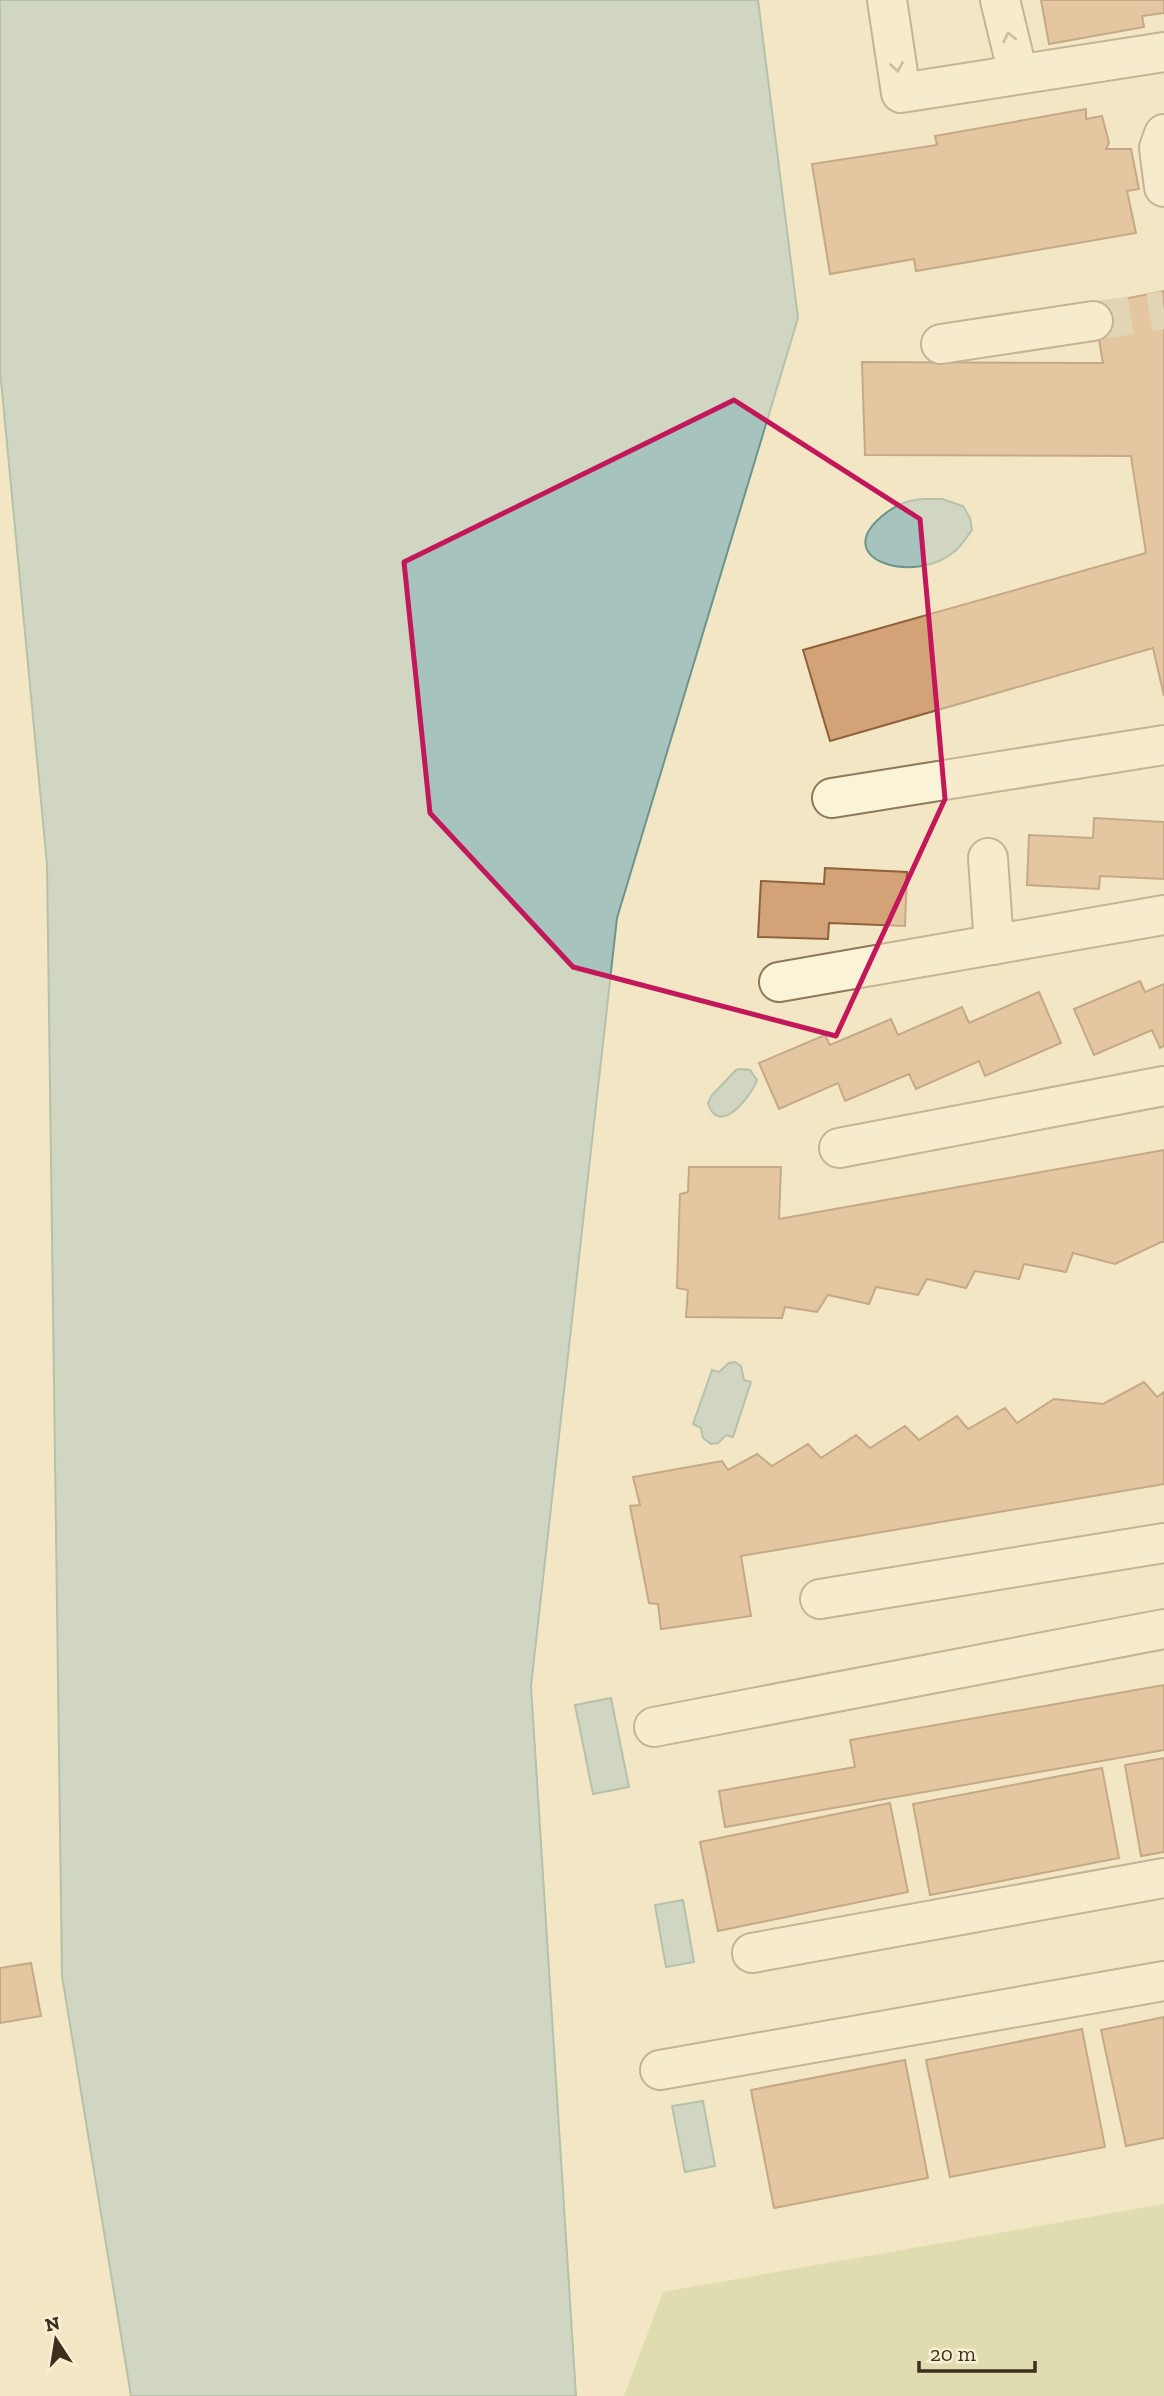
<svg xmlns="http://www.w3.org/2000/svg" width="1164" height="2396" font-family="'Zilla Slab',serif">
	<rect width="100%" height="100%" fill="#f2e6c4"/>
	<path fill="#c7d197" d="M1164,2204V2396H624L663,2292Z"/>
	<path fill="#a6c4bd" stroke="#6c948c" stroke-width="2" d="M0,0H758L798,318L617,918L531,1686L576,2396H131L62,1976L47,864L0,370Z
		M925,499H942L963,506L970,518L972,530C967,537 962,545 955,551C917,585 830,561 881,517C895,505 907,500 925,499Z
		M740,1069L750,1070L757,1080C751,1097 718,1138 708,1103L712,1095L736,1070Z
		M735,1362L741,1366L744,1380L751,1382L733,1437L726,1435L718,1443L711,1444L703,1438L701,1428L693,1424L712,1370L719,1372L729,1363Z
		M611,1698L629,1787L593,1794L575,1705Z
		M683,1900L694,1962L666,1967L655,1905Z
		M703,2101L715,2166L685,2172L672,2106Z"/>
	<path fill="#d3a277" stroke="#8f613c" stroke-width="2" d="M1041,0H1164V13L1142,16L1144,27L1049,44Z
		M1086,109V119L1102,116L1109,143L1106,149H1131L1139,189L1127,191L1136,233L916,271L914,259L830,274L812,164L937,145L935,136Z
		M1164,291V696L1153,648L830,741L803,650L1146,553L1131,456L865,455L862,362L1103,363L1093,305Z
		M1094,818L1164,822V879L1100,876L1099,889L1027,885L1029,835L1093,838Z
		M825,868L907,872L905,926L829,923L828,939L758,937L761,881L824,884Z
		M1140,981L1145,992L1164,984V1046L1160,1048L1152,1030L1094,1055L1074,1009Z
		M1039,992L1061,1043L985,1076L979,1061L916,1089L909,1074L845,1101L838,1083L779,1109L759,1063L825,1035L830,1045L891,1019L898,1035L962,1007L969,1023Z
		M1164,1150V1242H1161L1115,1264L1073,1253L1066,1272L1024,1264L1019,1279L975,1271L966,1288L927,1279L918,1295L876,1287L869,1304L828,1295L817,1312L785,1307L782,1318L686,1317L688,1290L677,1288L680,1194L688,1192L689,1167H781L779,1219Z
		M1144,1382L1157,1397L1164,1392V1484L741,1556L751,1616L661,1629L658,1604L649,1603L630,1506L640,1505L633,1477L722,1461L728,1470L757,1454L772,1466L808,1444L821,1458L856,1435L870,1448L905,1426L919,1440L957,1416L968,1429L1005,1408L1017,1423L1054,1399L1103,1404Z
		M1164,1685V1750L725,1827L719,1791L855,1767L850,1740Z
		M1164,1758V1852L1141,1856L1125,1765Z
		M1102,1768L1119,1858L930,1895L913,1804Z
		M890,1803L908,1892L718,1931L700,1842Z
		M31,1963L41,2016L0,2023V1968Z
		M1164,2017V2138L1126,2146L1101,2030Z
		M1082,2029L1105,2147L950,2177L926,2060Z
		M905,2060L928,2178L774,2208L751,2090Z"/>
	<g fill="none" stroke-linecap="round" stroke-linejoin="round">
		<path stroke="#cec1a3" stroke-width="38" stroke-dasharray="38 19" stroke-linecap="butt" d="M1093,321L1164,310"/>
		<defs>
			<path id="minor" d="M887,0L901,93L1164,52
				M1000,0L1018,74
				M1164,134L1159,148L1164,187
				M941,344L1093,321
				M832,798L1164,745
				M988,858L994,945
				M779,982L1164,915
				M839,1148L1164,1086
				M820,1599L1164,1543
				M654,1727L1164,1629
				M752,1953L1164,1878
				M660,2070L1164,1981"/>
		</defs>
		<use href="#minor" stroke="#8e7859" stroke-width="42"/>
		<use href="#minor" stroke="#fbf3d8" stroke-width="38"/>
	</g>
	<defs><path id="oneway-chevron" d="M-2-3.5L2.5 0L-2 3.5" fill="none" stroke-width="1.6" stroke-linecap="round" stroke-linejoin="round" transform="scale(1.75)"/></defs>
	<g stroke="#9c907b">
		<use href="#oneway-chevron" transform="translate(1009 37) rotate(-103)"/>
		<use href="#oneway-chevron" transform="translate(897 67) rotate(81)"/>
	</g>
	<path d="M0 0H1164V2396H0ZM734,400L920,519L945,799L836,1036L573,967L430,813L404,562Z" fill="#f2e6c4" fill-opacity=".55" fill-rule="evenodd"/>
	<path fill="none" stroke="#c2185b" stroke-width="5" stroke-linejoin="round" d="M734,400L920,519L945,799L836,1036L573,967L430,813L404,562Z"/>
	<g transform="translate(56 2340) rotate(348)" stroke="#f8f0d4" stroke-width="5" paint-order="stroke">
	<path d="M0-5L12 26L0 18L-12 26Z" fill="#3d2e1e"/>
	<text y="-10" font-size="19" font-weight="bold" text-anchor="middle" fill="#3d2e1e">N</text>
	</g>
	<path d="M919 2361v10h116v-10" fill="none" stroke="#3d2e1e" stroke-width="3.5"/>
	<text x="930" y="2361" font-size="21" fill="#3d2e1e" stroke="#f8f0d4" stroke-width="5" paint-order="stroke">20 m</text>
</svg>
